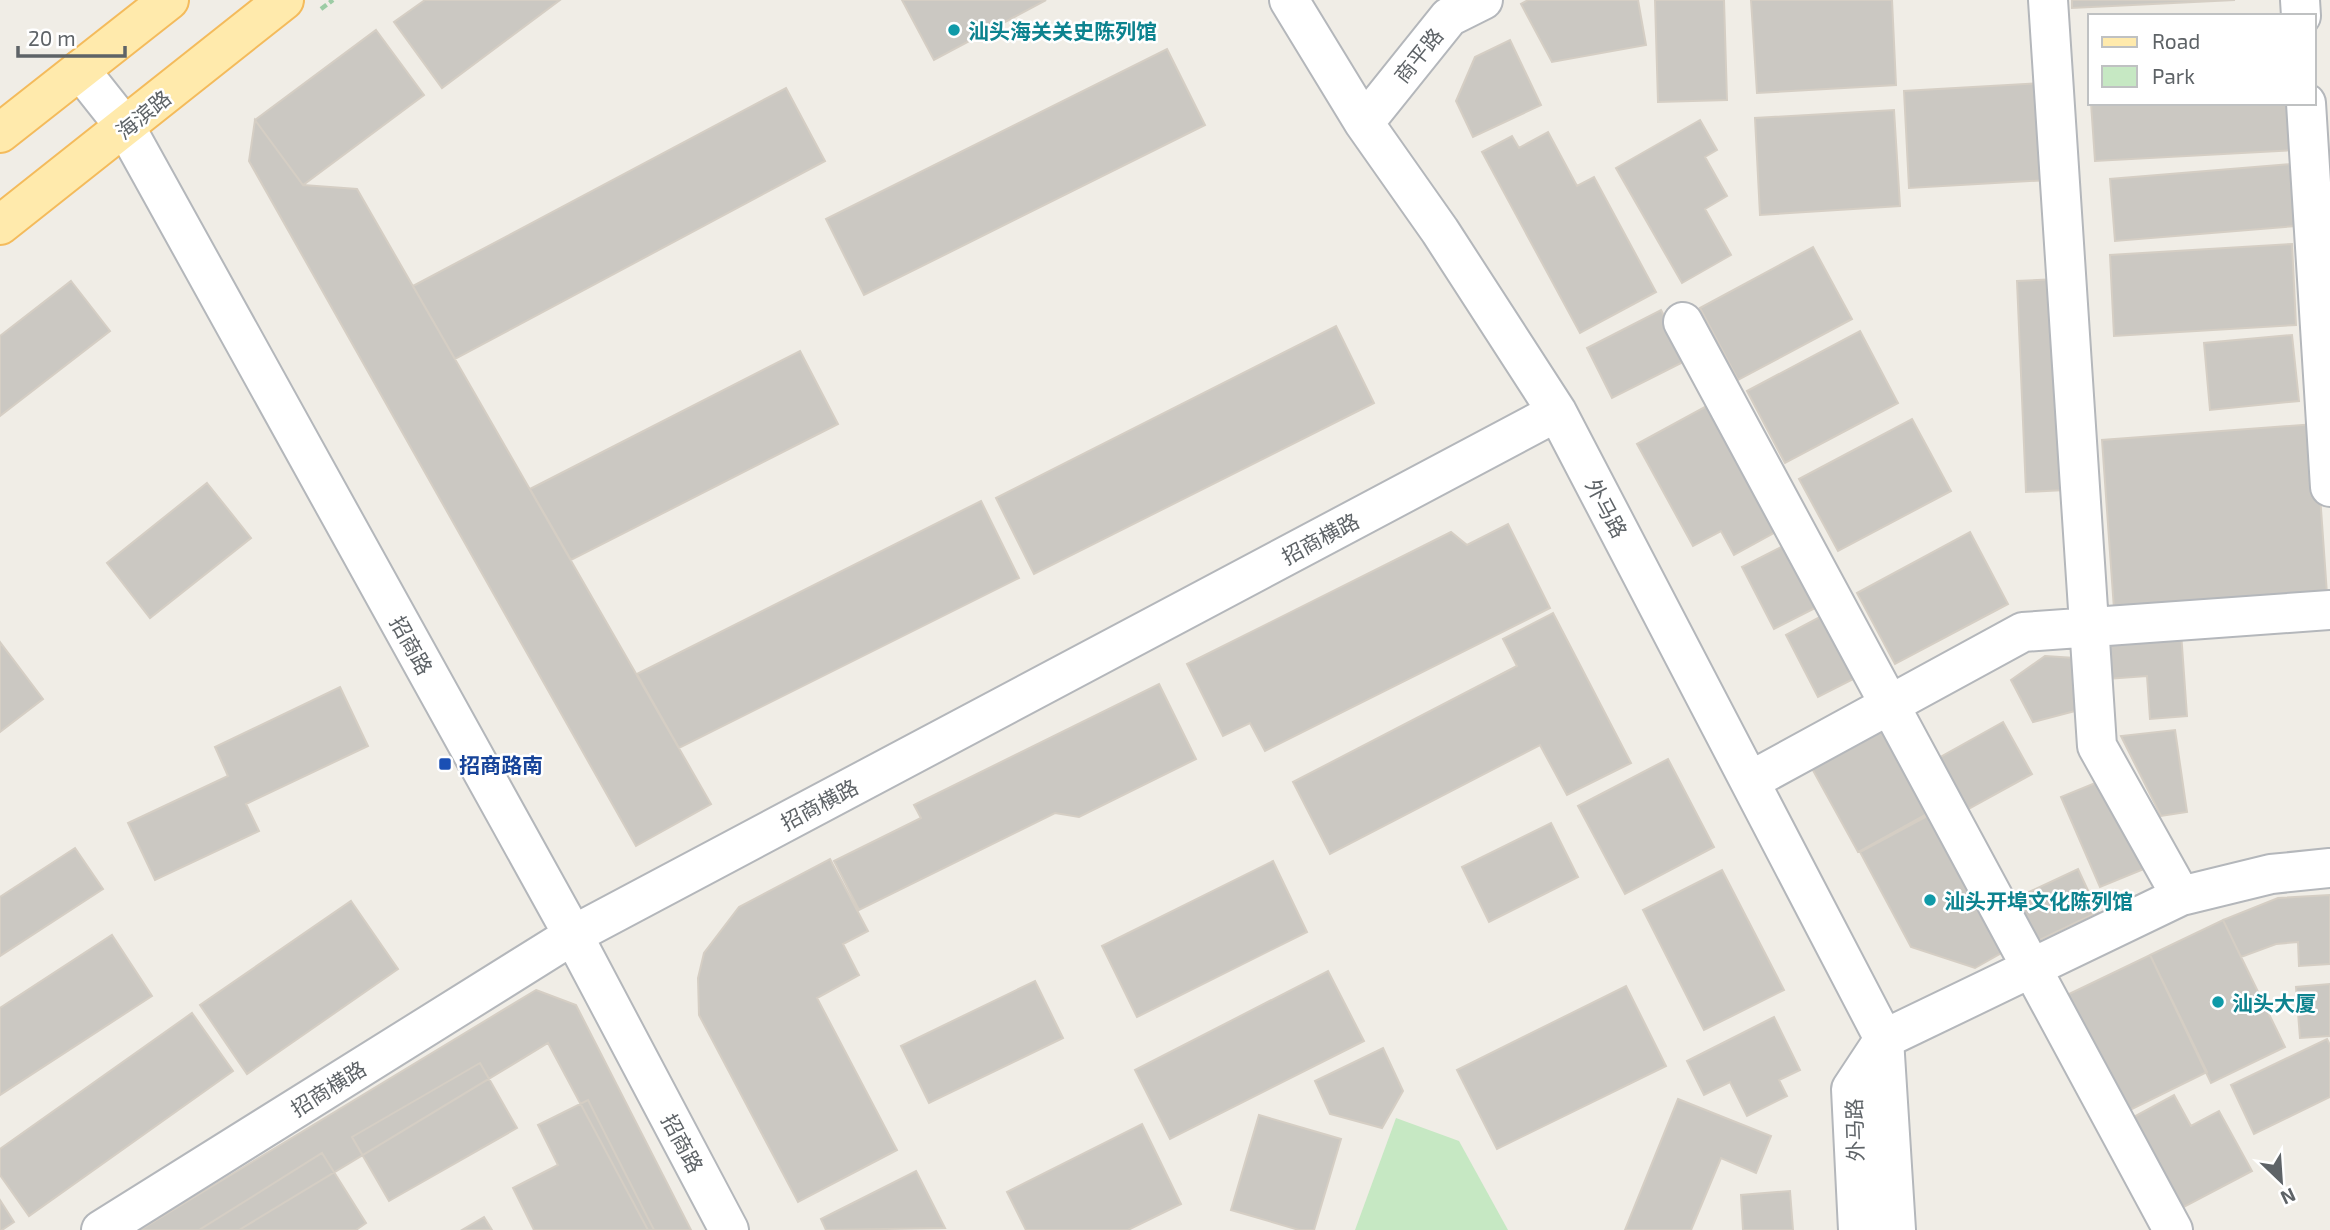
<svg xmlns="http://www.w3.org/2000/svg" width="2330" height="1230" font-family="'Exo 2','Noto Sans SC',sans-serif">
	<rect width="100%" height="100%" fill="#f0ede6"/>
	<path fill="#c6e8c3" d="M1396,1118L1459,1141L1508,1230H1355Z"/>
	<path fill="#cbc8c2" stroke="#d5cec4" stroke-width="2" d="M425,0H560L442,88L394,22Z
		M902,0H1046L934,60Z
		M1528,0H1638L1646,45L1552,62L1521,4Z
		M1655,0H1724L1727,100L1658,102Z
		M1751,0H1892L1896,85L1757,93Z
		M2072,0H2235L2072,8Z
		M376,30L424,95L303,185L255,120Z
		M1510,40L1541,105L1473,137L1456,101L1475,57Z
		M1167,49L1205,125L864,295L826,219Z
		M2043,83L2048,180L1909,188L1904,91Z
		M786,88L825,161L455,359L413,286Z
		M2091,103H2295L2297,150L2095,161Z
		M1894,110L1900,206L1760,215L1755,118Z
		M255,120L303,185L357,189L711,804L636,846L249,161Z
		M1700,120L1717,150L1705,157L1727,196L1705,209L1731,255L1682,283L1616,168Z
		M1548,132L1577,186L1594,177L1656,292L1580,333L1482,152L1512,136L1519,148Z
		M2291,164L2296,226L2115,241L2110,179Z
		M2292,244L2296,325L2114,336L2110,255Z
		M1813,247L1852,319L1738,380L1700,308Z
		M2057,279L2065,490L2026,492L2017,281Z
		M71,281L110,331L0,416V336Z
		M1661,310L1687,360L1612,398L1587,348Z
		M1336,326L1374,403L1034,574L996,498Z
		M1860,331L1898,403L1785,463L1747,391Z
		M2292,335L2299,401L2210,410L2204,343Z
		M800,351L838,424L571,560L530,489Z
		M1712,403L1781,529L1734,555L1721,531L1693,546L1637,444Z
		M1912,419L1951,491L1838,551L1799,479Z
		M2315,424L2327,594L2114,609L2102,440Z
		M207,483L251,538L150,618L107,563Z
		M981,501L1019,578L679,748L637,674Z
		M1508,524L1550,608L1265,751L1250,723L1223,736L1187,664L1451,532L1467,545Z
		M1970,532L2008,604L1895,664L1857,593Z
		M1787,544L1819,606L1774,629L1742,567Z
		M1831,611L1863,674L1818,697L1786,635Z
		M1553,613L1631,763L1567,795L1540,745L1330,854L1293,782L1517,666L1503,639Z
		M2181,632L2187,716L2150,719L2147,676L2107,679L2104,638Z
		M0,642L43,699L0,732Z
		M2045,656L2075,658L2079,710L2033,722L2011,680Z
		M1159,684L1196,759L1079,817L1055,813L859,910L834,861L921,818L914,805Z
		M340,687L368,746L246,804L259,831L155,880L128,823L228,776L215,747Z
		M2003,722L2032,774L1965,811L1937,759Z
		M1884,724L1932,811L1858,852L1810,765Z
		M2175,730L2187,812L2161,816L2121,736Z
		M1668,759L1714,847L1625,894L1578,806Z
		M2105,779L2156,864L2100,887L2061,797Z
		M1929,815L2003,952L1975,968L1911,947L1860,852Z
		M1551,823L1578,877L1489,922L1462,867Z
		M75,848L103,889L0,956V897Z
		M830,859L868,931L843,944L859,975L817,998L897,1150L798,1202L699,1015L698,978L704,953L739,907Z
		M1273,861L1307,932L1137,1017L1102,946Z
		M2078,869L2098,912L2031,944L2010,901Z
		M1722,870L1784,990L1704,1030L1643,910Z
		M2330,895V964L2299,966L2298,942L2276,944L2241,957L2223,920L2278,898Z
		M351,901L398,969L247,1074L200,1005Z
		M2223,920L2285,1047L2211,1083L2150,955Z
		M112,935L152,996L0,1095V1008Z
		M2150,955L2207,1072L2124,1113L2067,995Z
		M1328,971L1364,1041L1170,1139L1135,1070Z
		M1035,981L1063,1038L929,1103L901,1046Z
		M2330,984V1036L2300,1038L2296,987Z
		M1626,986L1666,1066L1497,1149L1457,1070Z
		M536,990L576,1005L691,1230H648L548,1043L239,1230H140Z
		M192,1013L233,1071L29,1216L0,1175V1149Z
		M1774,1017L1800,1070L1779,1080L1787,1096L1747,1116L1730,1082L1704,1095L1687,1061Z
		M2327,1039L2330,1045V1097L2254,1134L2231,1085Z
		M1383,1048L1403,1091L1382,1128L1330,1114L1315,1081Z
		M480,1063L517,1128L389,1201L352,1137Z
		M2174,1095L2191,1126L2219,1111L2252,1171L2180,1209L2132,1118Z
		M1678,1099L1771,1136L1756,1173L1721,1158L1691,1230H1625Z
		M588,1100L654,1230H534L513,1188L558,1165L538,1125Z
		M1259,1115L1341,1139L1314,1230H1299L1231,1210Z
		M1142,1124L1181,1204L1128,1230H1026L1007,1192Z
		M322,1153L366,1223L356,1230H199Z
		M916,1171L945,1228L826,1230L821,1219Z
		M1790,1191L1793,1230H1743L1741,1195Z
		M0,1200L14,1222L2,1230H0Z
		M484,1217L492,1230H462Z"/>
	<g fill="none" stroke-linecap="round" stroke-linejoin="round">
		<defs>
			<path id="minor" d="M1289,0L1364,123L1440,231L1557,412L1884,1039L1896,1230
				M2048,0L2097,746L2181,896
				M2300,0L2301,16
				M80,70L126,128L573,935L729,1230
				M2306,103L2330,487
				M1364,123L1449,17L1483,0
				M1683,322L2173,1230
				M1750,781L2023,632L2330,610
				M1884,1039L2181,896L2271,874L2330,868
				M101,1230L573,935L1557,412
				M1858,1230L1851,1089L1884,1039"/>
			<path id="major" d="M0,133L169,0
				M0,225L284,0"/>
		</defs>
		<use href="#minor" stroke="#b4b7bb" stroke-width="42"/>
		<use href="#major" stroke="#f4bb5c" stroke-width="42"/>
		<path stroke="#9dcca5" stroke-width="4.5" stroke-dasharray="7 3.5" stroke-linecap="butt" d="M321,9L333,0"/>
		<use href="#minor" stroke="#fff" stroke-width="38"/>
		<use href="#major" stroke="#ffeaac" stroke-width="38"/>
	</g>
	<g fill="#0f9aa8" stroke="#fff" stroke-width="2.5">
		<circle cx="954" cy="30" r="7"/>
		<circle cx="1930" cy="900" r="7"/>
		<circle cx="2218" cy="1002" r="7"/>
	</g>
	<rect fill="#1a4fb4" stroke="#fff" stroke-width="2.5" x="438" y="757" width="14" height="14" rx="3.5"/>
	<g text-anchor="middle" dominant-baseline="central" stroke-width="5" stroke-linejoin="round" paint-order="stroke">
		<g font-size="21" font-weight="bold" fill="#0d838f" stroke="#fff" text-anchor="start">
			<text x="968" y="30">汕头海关关史陈列馆</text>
			<text x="1944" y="900">汕头开埠文化陈列馆</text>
			<text x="2232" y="1002">汕头大厦</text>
		</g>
		<g font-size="21" fill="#5e6367" stroke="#fff">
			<text transform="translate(1418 55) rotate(-51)">商平路</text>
			<text transform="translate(143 114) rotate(-39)">海滨路</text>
			<text transform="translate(1607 508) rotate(62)">外马路</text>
			<text transform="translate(1320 538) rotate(-28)">招商横路</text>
			<text transform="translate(412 645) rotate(61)">招商路</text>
			<text transform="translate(819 804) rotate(-28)">招商横路</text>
			<text transform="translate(328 1088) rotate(-32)">招商横路</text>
			<text transform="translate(1854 1130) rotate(-92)">外马路</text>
			<text transform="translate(683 1143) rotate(62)">招商路</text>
		</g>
		<g font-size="21" font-weight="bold" fill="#164399" stroke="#fff" text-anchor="start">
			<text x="459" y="764">招商路南</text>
		</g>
	</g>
	<rect x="2088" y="14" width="228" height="91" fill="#ffffff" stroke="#bfc1c2" stroke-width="2"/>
	<rect x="2102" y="37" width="35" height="10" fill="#ffeaac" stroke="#bfc1c2" stroke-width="2"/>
	<text x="2152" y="49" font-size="21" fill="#5e6367">Road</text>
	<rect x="2102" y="66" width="35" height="21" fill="#c6e8c3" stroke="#bfc1c2" stroke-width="2"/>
	<text x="2152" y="84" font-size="21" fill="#5e6367">Park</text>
	<g transform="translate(2281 1181) rotate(155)" stroke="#ffffff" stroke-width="5" paint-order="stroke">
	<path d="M0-5L12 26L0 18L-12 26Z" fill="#5e6367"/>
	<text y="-10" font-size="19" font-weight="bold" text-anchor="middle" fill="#5e6367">N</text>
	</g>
	<path d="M18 46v10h107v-10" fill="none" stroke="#5e6367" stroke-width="3.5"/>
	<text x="28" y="46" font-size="21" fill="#5e6367" stroke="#ffffff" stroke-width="5" paint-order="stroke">20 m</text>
</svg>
